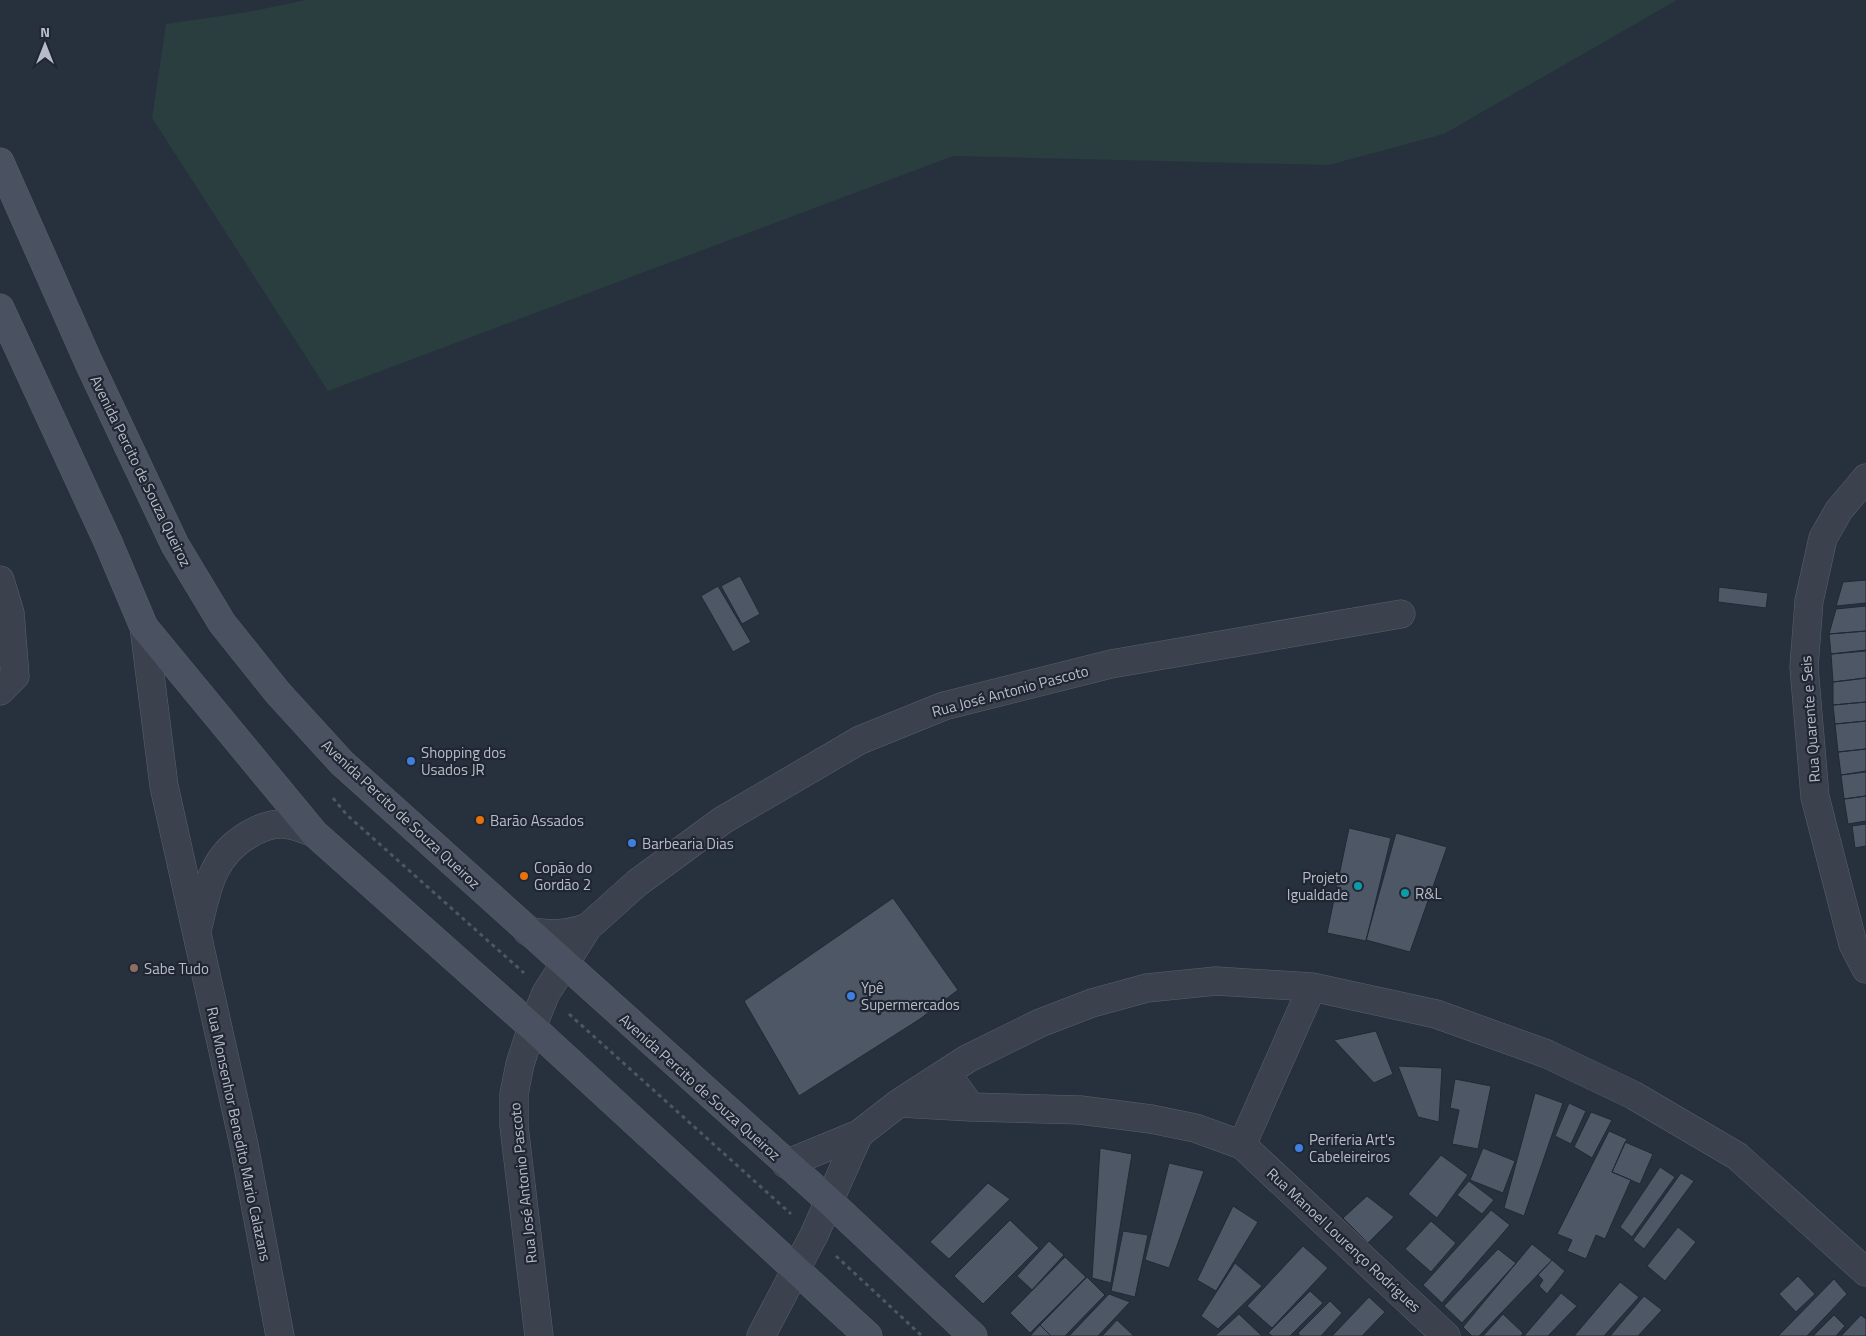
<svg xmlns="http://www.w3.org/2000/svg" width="1866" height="1336" font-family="'Titillium Web',sans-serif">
	<rect width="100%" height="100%" fill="#27303d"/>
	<path fill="#2a3d3f" d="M306,0H1677L1444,134L1329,165L953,156L328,391L152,118L166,24L248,12Z"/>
	<path fill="#4e5765" stroke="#222934" d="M740,576L760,614L742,624L721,586Z
		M1866,580V603L1836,606L1843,582Z
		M718,586L751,642L733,652L701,596Z
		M1719,587L1768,593L1766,608L1718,602Z
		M1866,606V631L1829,634L1836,609Z
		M1866,631V650L1831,654L1829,634Z
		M1866,651V678L1833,682L1831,654Z
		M1866,678V702L1833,705V682Z
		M1866,702V721L1835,724L1833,705Z
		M1866,721V749L1838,752L1835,724Z
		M1866,749V772L1841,775L1838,752Z
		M1866,771V796L1844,799L1841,775Z
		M1866,796V821L1848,824L1844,799Z
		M1866,824V846L1855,848L1852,826Z
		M1349,828L1391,838L1366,941L1327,933Z
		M1396,833L1447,847L1410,952L1366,940Z
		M893,898L958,990L920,1019L799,1096L744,1001Z
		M1376,1031L1393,1074L1374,1083L1334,1040Z
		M1398,1066L1442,1068L1439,1122L1418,1117Z
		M1455,1079L1491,1086L1478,1149L1452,1144L1459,1110L1450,1108Z
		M1535,1093L1563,1103L1524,1216L1504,1208Z
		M1569,1103L1586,1111L1571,1144L1555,1136Z
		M1591,1112L1612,1120L1592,1158L1574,1147Z
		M1609,1131L1627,1139L1612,1172L1631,1180L1605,1239L1596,1235L1586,1259L1567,1251L1572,1240L1557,1234Z
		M1625,1142L1653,1154L1640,1184L1612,1172Z
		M1100,1148L1132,1154L1111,1283L1092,1278Z
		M1483,1148L1515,1161L1503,1193L1470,1180Z
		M1441,1155L1468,1175L1437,1218L1408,1194Z
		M1169,1163L1204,1171L1169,1268L1145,1260Z
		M1660,1167L1675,1177L1632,1237L1620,1227Z
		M1681,1173L1694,1181L1644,1249L1633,1240Z
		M1469,1181L1494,1200L1482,1214L1457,1195Z
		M988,1183L1010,1199L949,1259L930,1242Z
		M1367,1196L1394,1217L1368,1243L1343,1218Z
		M1233,1206L1258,1222L1216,1291L1197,1280Z
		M1491,1210L1510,1225L1442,1303L1423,1285Z
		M1010,1220L1039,1248L983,1304L954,1276Z
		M1431,1221L1456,1243L1431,1272L1405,1249Z
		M1678,1227L1696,1242L1665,1281L1647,1266Z
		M1123,1231L1148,1235L1135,1297L1111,1291Z
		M1049,1241L1064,1255L1032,1290L1017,1276Z
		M1532,1244L1552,1260L1479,1336H1472L1463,1327Z
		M1303,1246L1328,1268L1272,1328L1247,1306Z
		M1498,1249L1516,1263L1462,1323L1444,1306Z
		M1065,1257L1086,1277L1030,1333L1010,1313Z
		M1552,1260L1565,1271L1547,1294L1539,1286L1543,1280L1538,1275Z
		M1235,1263L1262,1286L1218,1329L1201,1316Z
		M1798,1276L1815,1294L1796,1312L1779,1294Z
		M1087,1277L1105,1295L1065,1336H1051L1040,1325Z
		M1834,1279L1847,1294L1807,1336H1778Z
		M1620,1282L1639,1297L1604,1336H1574Z
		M1310,1291L1323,1303L1290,1336H1272L1268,1333Z
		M1561,1293L1577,1306L1548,1336H1524Z
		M1109,1294L1130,1302L1098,1336H1069Z
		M1644,1296L1662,1310L1638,1336H1610Z
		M1369,1297L1385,1312L1362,1336H1332Z
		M1330,1301L1342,1313L1321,1336H1300L1298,1333Z
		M1239,1314L1262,1336H1215Z
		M1503,1314L1523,1333L1521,1336H1483Z
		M1834,1315L1845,1326L1836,1336H1813Z
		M1861,1315L1866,1319V1336H1841Z
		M1117,1320L1134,1336H1102Z
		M1040,1325L1051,1336H1030Z"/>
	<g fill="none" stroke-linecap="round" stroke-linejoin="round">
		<defs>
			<path id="street" d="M1866,478L1839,510L1823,538L1809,601L1804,667L1815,797L1853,944L1866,969
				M0,580L10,613L15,676L0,691
				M144,627L164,786L244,1145L280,1336
				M198,927C207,889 212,856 248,835C258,829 269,824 281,824C292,824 304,829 314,833
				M527,931C549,935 567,935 588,927
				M899,1103L971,1107L946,1073
				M971,1107L1080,1110L1151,1119L1195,1128L1242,1145L1446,1336
				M859,1134L899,1103L967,1059L1040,1023L1092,1003L1147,988L1216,981L1312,987L1436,1014L1547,1054L1633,1095L1737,1156L1866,1272
				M1242,1145L1312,987
				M539,1336L514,1126V1094L520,1064L532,1027L546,993L588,927L637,883L723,820L860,740L944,706L1111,664L1401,614
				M761,1336L814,1235L859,1134L786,1164"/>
			<path id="secondary" d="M0,162L89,363L175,545L222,623L278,693L342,763L829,1201L973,1336
				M0,308L108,542L144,627L314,833L532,1027L868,1336"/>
		</defs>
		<use href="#street" stroke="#59606b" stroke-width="29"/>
		<use href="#secondary" stroke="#59606b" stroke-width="29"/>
		<path stroke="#495a5d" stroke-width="3" stroke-dasharray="4 4" stroke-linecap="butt" d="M333,798L347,815L524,973
			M569,1014L791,1214
			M836,1256L922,1336"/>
		<use href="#street" stroke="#3b424d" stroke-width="28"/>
		<use href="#secondary" stroke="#4a5160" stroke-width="28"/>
	</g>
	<g fill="#3f7fe0" stroke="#202732" stroke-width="2">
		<circle cx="411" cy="761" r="5"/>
		<circle cx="632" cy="843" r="5"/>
		<circle cx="851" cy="996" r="5"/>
		<circle cx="1299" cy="1148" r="5"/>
	</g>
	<g fill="#e8710a" stroke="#202732" stroke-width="2">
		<circle cx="480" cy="820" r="5"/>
		<circle cx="524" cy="876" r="5"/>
	</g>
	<g fill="#0f9aa8" stroke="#202732" stroke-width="2">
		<circle cx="1358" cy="886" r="5"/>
		<circle cx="1405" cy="893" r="5"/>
	</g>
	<circle fill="#8d6e63" stroke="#202732" stroke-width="2" cx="134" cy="968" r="5"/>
	<g text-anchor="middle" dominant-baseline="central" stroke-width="4.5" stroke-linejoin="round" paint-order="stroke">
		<g font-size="15" fill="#b7bdc8" stroke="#202732">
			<text transform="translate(141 471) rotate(64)">Avenida Percito de Souza Queiroz</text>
			<text transform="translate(1010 691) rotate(-15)">Rua José Antonio Pascoto</text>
			<text transform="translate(1810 719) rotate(-94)">Rua Quarente e Seis</text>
			<text transform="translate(401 814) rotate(43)">Avenida Percito de Souza Queiroz</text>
			<text transform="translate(700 1087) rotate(42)">Avenida Percito de Souza Queiroz</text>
			<text transform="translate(239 1134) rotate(78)">Rua Monsenhor Benedito Mario Calazans</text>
			<text transform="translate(523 1183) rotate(-96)">Rua José Antonio Pascoto</text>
			<text transform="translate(1344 1240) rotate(43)">Rua Manoel Lourenço Rodrigues</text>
		</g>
		<g font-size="15" fill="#b7bdc8" stroke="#202732" text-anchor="start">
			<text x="421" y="752">Shopping dos<tspan x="421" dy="17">Usados JR</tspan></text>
			<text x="490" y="820">Barão Assados</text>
			<text x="642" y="843">Barbearia Dias</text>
			<text x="534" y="867">Copão do<tspan x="534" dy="17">Gordão 2</tspan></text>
			<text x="1348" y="877" text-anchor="end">Projeto<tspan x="1348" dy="17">Igualdade</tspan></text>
			<text x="1415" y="893">R&amp;L</text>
			<text x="144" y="968">Sabe Tudo</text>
			<text x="861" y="987">Ypê<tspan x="861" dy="17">Supermercados</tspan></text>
			<text x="1309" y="1139">Periferia Art's<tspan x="1309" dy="17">Cabeleireiros</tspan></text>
		</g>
	</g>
	<g transform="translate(45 45)" stroke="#202732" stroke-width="4" paint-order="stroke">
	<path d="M0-4L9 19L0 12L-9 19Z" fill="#b7bdc8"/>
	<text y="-8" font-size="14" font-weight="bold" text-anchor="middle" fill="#b7bdc8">N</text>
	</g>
</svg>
